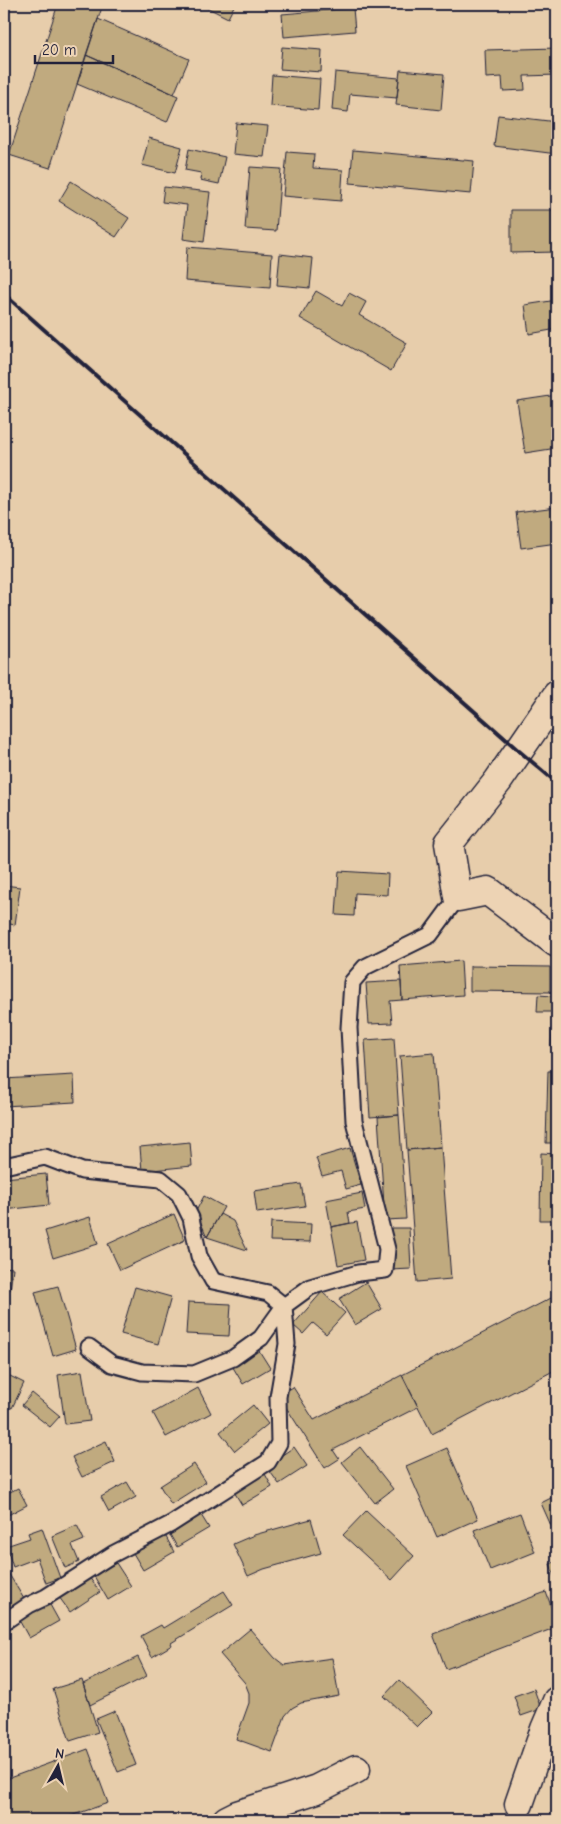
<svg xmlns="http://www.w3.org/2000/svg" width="561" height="1824" font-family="'Comic Neue',sans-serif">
	<rect width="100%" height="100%" fill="#e7cdab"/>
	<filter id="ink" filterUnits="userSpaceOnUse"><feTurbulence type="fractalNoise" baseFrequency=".02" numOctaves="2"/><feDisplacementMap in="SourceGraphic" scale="10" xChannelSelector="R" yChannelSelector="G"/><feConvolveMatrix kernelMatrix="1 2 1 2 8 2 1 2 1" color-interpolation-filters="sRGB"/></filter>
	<g filter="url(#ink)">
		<path fill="#c0aa7f" stroke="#22223b" d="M58,4H103L50,168L9,155Z
			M200,4H235L228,18Z
			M353,8L355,31L284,37L282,14Z
			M98,19L189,59L174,94L86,55Z
			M282,47L322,50L321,72L280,69Z
			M557,48V75L524,76L525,90L503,91L502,77L486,78L485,50Z
			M86,55L178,96L167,122L77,84Z
			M400,70L444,74L441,110L396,105Z
			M335,72L399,78L397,98L350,94L348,112L332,110Z
			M272,75L320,79L318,110L270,106Z
			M498,115L557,122V154L494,146Z
			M236,123L268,126L264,157L233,154Z
			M149,138L182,147L175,173L142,165Z
			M189,149L225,157L219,184L200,180L201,173L185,170Z
			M353,150L474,161L471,194L350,183Z
			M287,152L314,154L313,168L343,170L341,201L283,196Z
			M250,167L281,169L276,231L245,229Z
			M71,181L129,218L116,237L59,201Z
			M164,187L210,192L204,242L183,239L187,205L162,202Z
			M511,210H557V252L511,253Z
			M187,247L272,254L270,288L185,281Z
			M280,254L313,258L310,288L277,285Z
			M316,291L342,306L349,293L366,302L359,315L407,343L391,371L300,318Z
			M557,300V329L529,334L525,305Z
			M557,395V448L525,453L517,401Z
			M557,507V543L521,548L516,512Z
			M339,871L388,874L387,895L355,893L354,916L336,915Z
			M4,885L20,887L15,925L4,923Z
			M461,961L463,995L402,1000L400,966Z
			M470,966L550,967V992L470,991Z
			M401,981L402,1000L390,1001L392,1023L369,1024L366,983Z
			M554,988H557V1047H551L553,1012H537L538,995L553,996Z
			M394,1038L399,1115L370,1117L365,1040Z
			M434,1053L441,1147L407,1150L400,1056Z
			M548,1071H557V1143H546Z
			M74,1075L75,1102L4,1106V1079Z
			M399,1115L406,1219L385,1220L378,1117Z
			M190,1142L192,1166L142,1171L140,1147Z
			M441,1147L451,1279L417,1282L407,1150Z
			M350,1148L361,1185L346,1189L341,1171L322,1176L316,1158Z
			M541,1153L557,1154V1220H540Z
			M46,1174L49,1205L4,1210V1178Z
			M301,1184L305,1206L257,1213L254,1191Z
			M362,1193L365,1209L348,1212L350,1223L331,1227L326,1200Z
			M204,1196L224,1207L207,1237L196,1211Z
			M174,1214L185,1240L120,1270L108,1244Z
			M220,1214L233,1221L247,1250L207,1237Z
			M90,1217L98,1244L53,1258L45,1231Z
			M271,1222L311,1224L310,1242L270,1241Z
			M357,1222L364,1260L338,1265L331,1227Z
			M389,1228H409L411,1269L391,1270Z
			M4,1267L13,1268L10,1290L4,1289Z
			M366,1282L382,1309L355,1325L339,1299Z
			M58,1286L76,1349L53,1356L35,1292Z
			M135,1287L171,1297L158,1344L121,1334Z
			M322,1292L345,1313L326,1334L313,1323L303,1334L293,1325Z
			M557,1295V1369L432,1434L402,1375Z
			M188,1302L231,1304L229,1336L186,1334Z
			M258,1349L270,1368L243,1384L231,1364Z
			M82,1371L90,1421L65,1424L58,1375Z
			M4,1373L24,1383L12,1408L4,1404Z
			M402,1375L418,1407L333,1450L339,1459L325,1468L279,1396L293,1387L314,1420Z
			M198,1388L211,1413L166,1437L153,1413Z
			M32,1393L60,1416L50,1427L22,1405Z
			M253,1405L268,1424L235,1451L220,1432Z
			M106,1441L115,1462L82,1477L72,1457Z
			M294,1447L307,1466L279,1484L266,1466Z
			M360,1447L393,1489L375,1503L342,1462Z
			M447,1448L478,1519L437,1537L406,1466Z
			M194,1464L206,1482L171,1504L160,1486Z
			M264,1472L272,1487L242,1505L233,1490Z
			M127,1482L136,1497L109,1512L101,1497Z
			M18,1488L27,1505L4,1517V1495Z
			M557,1495V1539L541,1503Z
			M366,1511L414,1556L392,1580L343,1535Z
			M520,1513L535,1552L490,1570L474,1530Z
			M201,1515L209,1528L177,1547L169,1533Z
			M311,1519L321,1553L264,1569L248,1576L233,1544L254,1535Z
			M77,1525L84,1540L72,1545L79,1562L65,1568L52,1536Z
			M42,1528L60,1578L46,1583L37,1558L13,1567L6,1546L30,1538L28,1533Z
			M165,1535L174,1552L143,1570L133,1553Z
			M557,1561V1584L550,1564Z
			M116,1563L131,1586L108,1600L94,1576Z
			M4,1566L24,1599L10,1608L4,1598Z
			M89,1577L100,1592L70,1612L59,1597Z
			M224,1591L233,1605L171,1643L172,1645L152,1657L141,1636L161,1625L163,1628Z
			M546,1592L557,1623V1627L446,1669L433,1634Z
			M49,1603L59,1621L29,1638L19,1620Z
			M250,1629L275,1658L284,1665L332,1658L339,1696L301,1703L292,1708L285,1716L272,1752L236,1739L249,1703V1693L245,1683L220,1654Z
			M138,1657L147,1676L90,1705L83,1684Z
			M82,1680L98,1732L70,1741L53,1689Z
			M399,1680L432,1712L417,1727L384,1696Z
			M534,1689L541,1709L521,1716L514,1696Z
			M115,1711L136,1765L118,1772L96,1719Z
			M88,1749L108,1803L59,1820H4V1780Z
			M557,1770V1790L550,1773Z"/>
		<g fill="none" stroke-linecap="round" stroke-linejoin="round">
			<defs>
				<path id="lane" d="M4,1166L45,1157L82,1171L161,1179L179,1194L191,1218L199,1256L213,1281L268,1293L284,1306L287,1344L278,1397L279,1443L268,1462L171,1524L113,1554L46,1597L29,1605L4,1622
					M89,1347L112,1364L142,1372L194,1374L233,1358L261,1338L284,1306L310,1287L358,1273L385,1270L387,1249L354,1121L349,1028L352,982L365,967L430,935L458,897"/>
				<path id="street" d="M557,695L498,781L449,843L458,897L488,891L557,943
					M519,1804L545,1729L557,1701
					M227,1820L237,1815L317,1789L356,1769"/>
			</defs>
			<use href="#lane" stroke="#22223b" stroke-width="19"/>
			<use href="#street" stroke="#22223b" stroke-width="31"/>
			<use href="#lane" stroke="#edd3b4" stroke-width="15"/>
			<use href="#street" stroke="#edd3b4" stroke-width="28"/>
			<path stroke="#22223b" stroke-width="4" d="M4,294L518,750L557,783"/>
		</g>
	</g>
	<rect width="561" height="1824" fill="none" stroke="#edd3b4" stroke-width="20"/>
	<rect x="10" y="10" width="541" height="1804" fill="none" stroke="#22223b" stroke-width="2" filter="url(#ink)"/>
	<g transform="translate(58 1766) rotate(8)" stroke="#edd3b4" stroke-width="4" paint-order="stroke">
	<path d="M0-4L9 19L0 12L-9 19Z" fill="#22223b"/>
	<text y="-8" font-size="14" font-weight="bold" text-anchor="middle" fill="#22223b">N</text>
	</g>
	<path d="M35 55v8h78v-8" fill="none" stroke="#22223b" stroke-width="2.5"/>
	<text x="42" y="55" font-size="15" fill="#22223b" stroke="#edd3b4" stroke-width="4" paint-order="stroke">20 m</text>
</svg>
